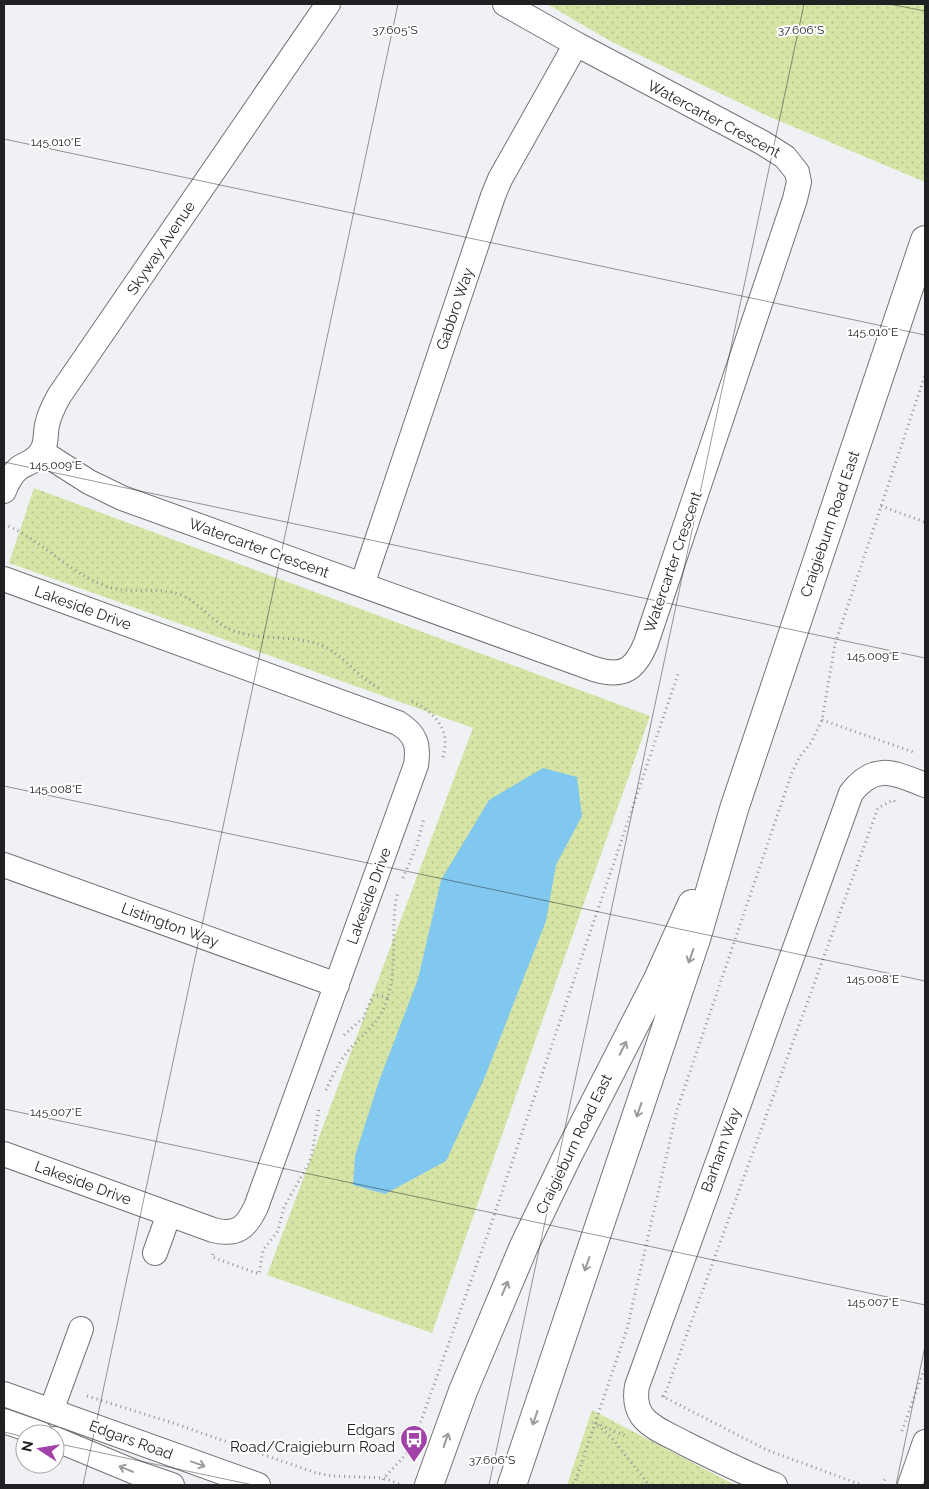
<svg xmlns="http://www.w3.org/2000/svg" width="929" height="1489" font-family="Raleway,sans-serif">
	<defs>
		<pattern id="grass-dots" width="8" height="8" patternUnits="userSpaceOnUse" patternTransform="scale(1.25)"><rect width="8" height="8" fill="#d6e4a5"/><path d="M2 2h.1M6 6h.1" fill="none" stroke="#b7c38e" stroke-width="1.8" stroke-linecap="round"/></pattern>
	</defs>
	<rect width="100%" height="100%" fill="#f0f1f5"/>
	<path fill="url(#grass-dots)" d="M547,4H925V182L770,117L612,42Z
		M34,488L650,716L432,1333L267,1275L473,728L9,563Z
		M592,1410L735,1485H567Z"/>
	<path fill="#81c8f0" d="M543,768L577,777L582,816L556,865L546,921L484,1079L446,1161L385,1194L353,1185L355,1156L379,1081L418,979L441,880L489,800Z"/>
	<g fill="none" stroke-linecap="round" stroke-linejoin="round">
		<defs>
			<path id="minor" d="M42,452L89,482L122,498L594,669C623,678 635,670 646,643L795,199L799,182L797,172L785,157L763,143L576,44L505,4
				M4,491C7,483 12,474 19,468C27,463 36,461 41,452C47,444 45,435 47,425C49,415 54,405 59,396L328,4
				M4,579L398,723C416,734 419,745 416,765L256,1207C246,1228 237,1236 213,1230L4,1154
				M362,585L493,196L500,179L576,44
				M4,865L337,985
				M155,1253L169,1214
				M4,1394L258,1485
				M51,1411L81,1329
				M4,1421L41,1434
				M55,1439L137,1473L172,1485
				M775,1485C744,1473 714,1458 684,1443C670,1435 652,1429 642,1416C636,1407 635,1397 637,1386L851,793C875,762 894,773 925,785
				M910,1485L925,1442"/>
			<path id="major" d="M429,1485L463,1391L524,1246L566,1159L658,979L692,904
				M512,1485L696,939L734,809L925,240"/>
		</defs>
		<use href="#minor" stroke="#737478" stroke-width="26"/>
		<use href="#major" stroke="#737478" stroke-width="30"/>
		<path stroke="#929395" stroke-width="3" stroke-dasharray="1 4" stroke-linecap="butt" d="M881,506L925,522
			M4,524C40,539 67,571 103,585C128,596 156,585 181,595C201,603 213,624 234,631C264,642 299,633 327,648C347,659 359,679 381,689
			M412,701C437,714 452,731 442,760
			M822,720L913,752L912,754
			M403,878L417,845L424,818
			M344,1035L363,1018L374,994L388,998
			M326,1090C332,1077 339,1062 348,1051C364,1033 380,1023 387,1000C399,964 389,927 398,891
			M213,1254L212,1257L259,1274L263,1250L278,1231L284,1207L309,1163L312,1154L319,1108
			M87,1396L173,1423L316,1473L333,1476L384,1478L401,1485
			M662,1396L767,1450L862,1485
			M664,1397L878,808L893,800L896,802
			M596,1423L628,1437
			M598,1425L612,1438L649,1485
			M902,1431L925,1367
			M382,1485L384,1478L409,1451L415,1438L488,1233L678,674
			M574,1485L627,1329L677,1110L791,775L800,756L811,743L822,720L835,644L925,375
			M882,1485L886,1476"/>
		<use href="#minor" stroke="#fff" stroke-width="24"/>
		<use href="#major" stroke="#fff" stroke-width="28"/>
	</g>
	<defs><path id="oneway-shaft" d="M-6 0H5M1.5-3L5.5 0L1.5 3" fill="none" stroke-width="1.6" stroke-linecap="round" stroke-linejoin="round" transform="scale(1.25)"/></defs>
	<g stroke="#9a9b9b">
		<use href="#oneway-shaft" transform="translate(691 956) rotate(109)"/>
		<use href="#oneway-shaft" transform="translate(623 1048) rotate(-63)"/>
		<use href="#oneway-shaft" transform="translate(639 1110) rotate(109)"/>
		<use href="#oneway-shaft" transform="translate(587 1264) rotate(109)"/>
		<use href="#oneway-shaft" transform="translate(505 1288) rotate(-66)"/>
		<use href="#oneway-shaft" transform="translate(535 1418) rotate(109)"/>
		<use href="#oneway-shaft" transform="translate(446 1440) rotate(-71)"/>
		<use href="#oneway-shaft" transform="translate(198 1464) rotate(20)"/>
		<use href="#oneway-shaft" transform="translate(126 1469) rotate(-158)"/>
	</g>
	<path fill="none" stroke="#1f2021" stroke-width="1" stroke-opacity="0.45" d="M889,4L925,11M4,139L925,335M4,462L925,658M4,786L925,981M4,1109L925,1305M4,1432L25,1437M55,1443L253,1485M83,1485L398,4M489,1485L804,4M896,1485L925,1346"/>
	<defs>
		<symbol id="bus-pin" viewBox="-11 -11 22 30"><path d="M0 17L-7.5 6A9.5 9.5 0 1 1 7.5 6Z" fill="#a242a9" stroke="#fff"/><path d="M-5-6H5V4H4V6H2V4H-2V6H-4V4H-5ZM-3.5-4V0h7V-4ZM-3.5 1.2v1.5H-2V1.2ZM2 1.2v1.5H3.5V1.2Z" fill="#fff"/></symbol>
	</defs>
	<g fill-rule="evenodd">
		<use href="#bus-pin" x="398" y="1423" width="32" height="43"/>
	</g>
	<g text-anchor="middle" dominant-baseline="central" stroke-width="4" stroke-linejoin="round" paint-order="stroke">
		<g font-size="15" fill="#1f2021" stroke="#fff">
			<text transform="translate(714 119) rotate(28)">Watercarter Crescent</text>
			<text transform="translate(161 248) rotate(-56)">Skyway Avenue</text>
			<text transform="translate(455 309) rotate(-71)">Gabbro Way</text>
			<text transform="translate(830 524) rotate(-71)">Craigieburn Road East</text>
			<text transform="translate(259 548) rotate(20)">Watercarter Crescent</text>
			<text transform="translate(673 562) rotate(-71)">Watercarter Crescent</text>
			<text transform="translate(83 608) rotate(20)">Lakeside Drive</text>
			<text transform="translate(369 896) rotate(-70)">Lakeside Drive</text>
			<text transform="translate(170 925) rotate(20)">Listington Way</text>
			<text transform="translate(574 1144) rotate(-64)">Craigieburn Road East</text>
			<text transform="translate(721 1150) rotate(-70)">Barham Way</text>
			<text transform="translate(83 1183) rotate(20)">Lakeside Drive</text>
			<text transform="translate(131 1440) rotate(20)">Edgars Road</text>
		</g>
		<g font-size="15" fill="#1f2021" stroke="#fff" text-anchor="end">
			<text x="395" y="1430">Edgars<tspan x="395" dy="17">Road/Craigieburn Road</tspan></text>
		</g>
	</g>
	<g font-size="12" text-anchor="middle" fill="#1f2021" stroke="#fff" stroke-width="4" stroke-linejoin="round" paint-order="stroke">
		<text x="395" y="34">37.605°S</text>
		<text x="801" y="34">37.606°S</text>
		<text x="56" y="146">145.010°E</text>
		<text x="873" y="336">145.010°E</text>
		<text x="56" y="469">145.009°E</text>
		<text x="873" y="660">145.009°E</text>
		<text x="56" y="793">145.008°E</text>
		<text x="873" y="983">145.008°E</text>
		<text x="56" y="1116">145.007°E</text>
		<text x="873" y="1306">145.007°E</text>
		<text x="492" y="1464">37.606°S</text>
	</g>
	<rect width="929" height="1489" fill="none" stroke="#1f2021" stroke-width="10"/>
	<g transform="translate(40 1449) rotate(282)"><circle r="24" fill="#ffffff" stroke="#a5a6a6"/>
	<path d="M0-4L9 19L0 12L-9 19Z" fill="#a242a9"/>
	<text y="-8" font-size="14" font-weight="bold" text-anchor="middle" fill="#1f2021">N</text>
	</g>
</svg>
